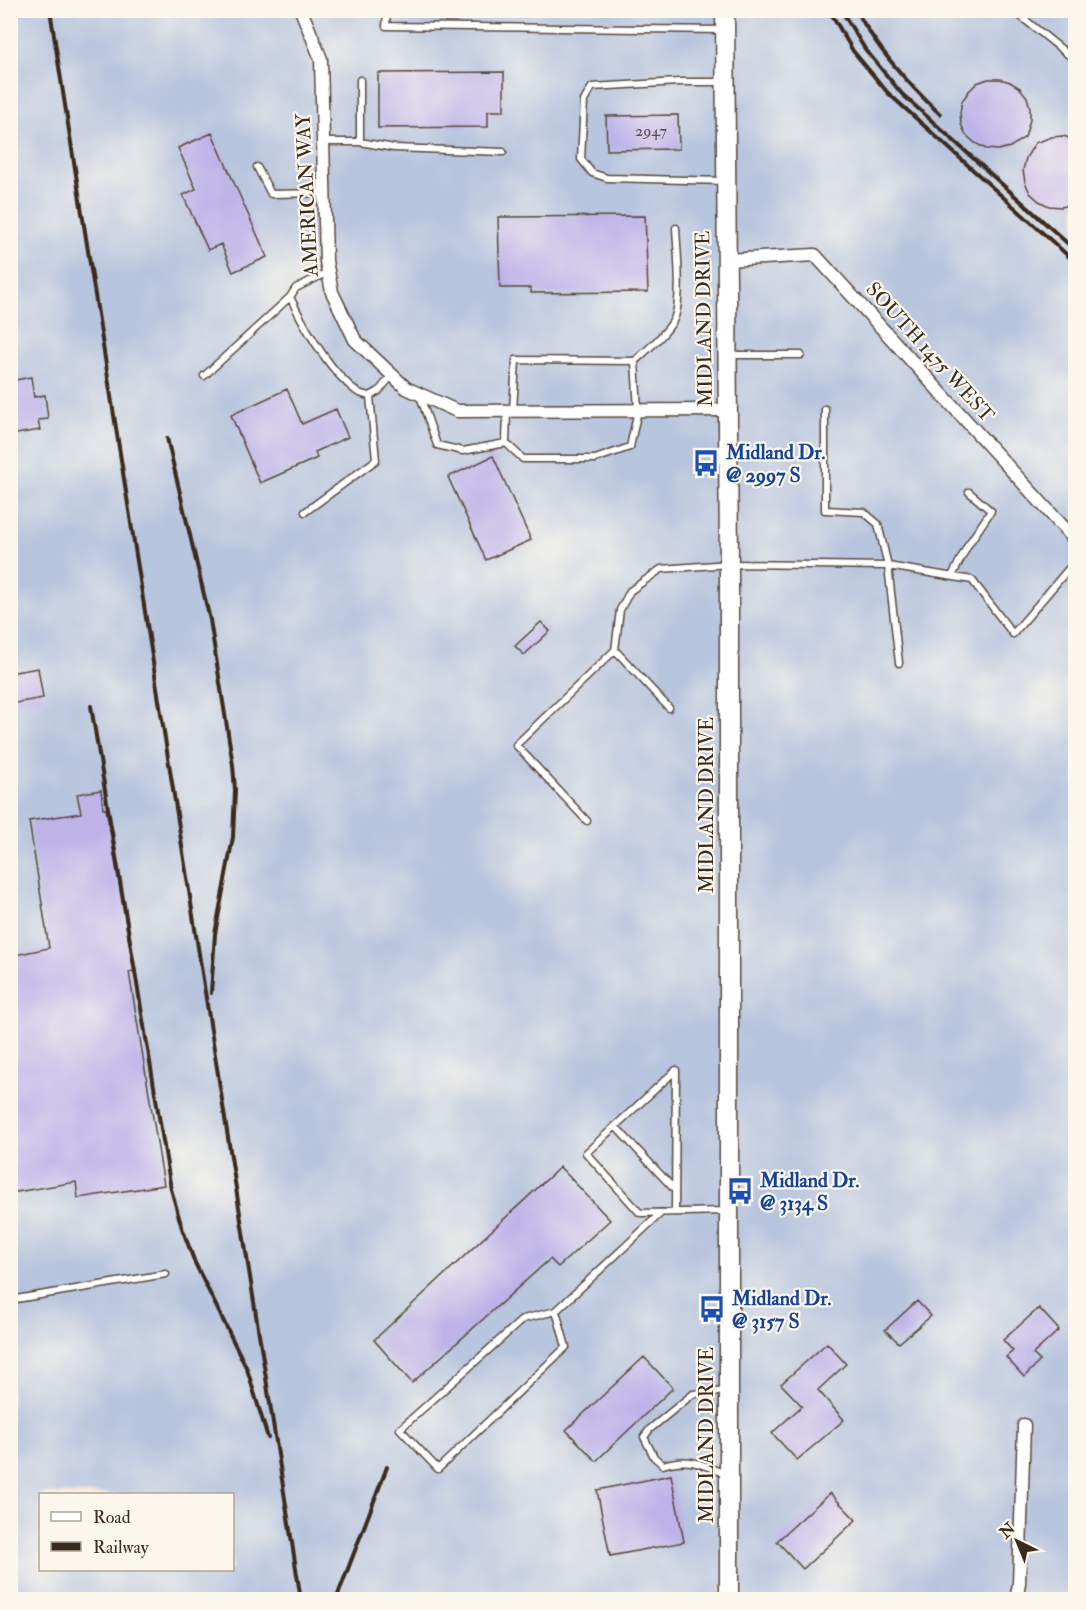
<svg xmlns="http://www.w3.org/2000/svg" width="1086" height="1610" font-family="'IM FELL Double Pica',serif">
	<rect width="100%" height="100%" fill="#fbf7ec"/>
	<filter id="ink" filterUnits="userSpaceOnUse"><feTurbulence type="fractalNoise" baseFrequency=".0167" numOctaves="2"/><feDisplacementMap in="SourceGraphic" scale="12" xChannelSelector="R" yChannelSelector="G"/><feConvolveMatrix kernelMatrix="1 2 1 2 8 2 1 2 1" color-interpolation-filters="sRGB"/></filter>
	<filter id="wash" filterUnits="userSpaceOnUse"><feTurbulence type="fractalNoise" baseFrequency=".008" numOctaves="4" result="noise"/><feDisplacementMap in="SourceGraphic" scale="24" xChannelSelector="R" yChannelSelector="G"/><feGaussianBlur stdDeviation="1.35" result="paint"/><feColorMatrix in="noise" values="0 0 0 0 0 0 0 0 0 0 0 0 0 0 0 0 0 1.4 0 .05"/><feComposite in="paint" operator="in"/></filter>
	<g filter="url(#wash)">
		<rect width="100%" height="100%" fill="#f7e9d6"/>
		<path fill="#b8c5de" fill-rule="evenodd" d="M11,11H1075V1599L11,1600ZM40,1494H232V1570H40Z"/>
		<g id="blocks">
			<path fill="#bdb3e9" d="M504,72V111H488V127L378,128V73Z
				M988,79H1000L1010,82L1020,88L1027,97L1030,108V120L1025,137L1010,147L998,150L986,149L975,143L966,135L961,124L960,113L962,101L969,91L977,83Z
				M678,115L679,149L607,150L606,116Z
				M212,133L267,257L233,272L221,244L208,250L183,195L196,189L178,148Z
				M1063,136L1076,140V204L1061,207L1049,206L1039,201L1030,193L1025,182L1023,170L1026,158L1035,143L1052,137Z
				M645,216L648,292L531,293V288H500L498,217Z
				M31,377L34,397L45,395L48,419L38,420L40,430L10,435V381Z
				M287,389L302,424L336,409L348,437L315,452L317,458L260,483L231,415Z
				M493,456L531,540L486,560L448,477Z
				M541,622L550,631L524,655L515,646Z
				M38,668L43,698L10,704V673Z
				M101,790L103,809H106L134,971L129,972L164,1185L78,1198L76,1182L10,1193V956L49,948L29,821L81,813L77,794Z
				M560,1167L610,1220L558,1267L550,1259L412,1383L374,1340Z
				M917,1301L931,1316L899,1343L885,1330Z
				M1039,1308L1059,1330L1033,1354L1040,1361L1024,1377L1006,1357L1013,1351L1003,1340Z
				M827,1343L846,1364L818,1390L844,1420L797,1460L772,1433L802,1406L781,1384Z
				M644,1357L673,1388L596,1461L566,1430Z
				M671,1475L684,1542L610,1556L597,1490Z
				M830,1493L856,1520L803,1569L777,1541Z"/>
		</g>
	</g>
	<g filter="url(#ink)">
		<use href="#blocks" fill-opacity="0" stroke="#57473a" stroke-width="1.5"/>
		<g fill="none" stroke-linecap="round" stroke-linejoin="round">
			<defs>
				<path id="lane" d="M387,10L386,26L723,30
					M1013,10L1076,61
					M725,82H679L592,87L584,101L581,159L592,173L607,178L725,181
					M324,142H360V80
					M360,142L394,148L503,152
					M10,145V153
					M257,167L271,194L324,193
					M328,272L296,288L290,297C305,328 329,370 356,391C360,394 365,395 370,396L379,391L392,375
					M730,355H801
					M635,361C648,349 664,336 673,321C683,304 677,249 676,228
					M204,376L290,297
					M420,396L437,445L463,451L506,443
					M825,409V510L864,512L878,524L888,566L899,663
					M507,411L506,443L523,459H595L630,447L638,410L635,361L516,360L513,411
					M305,512L376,460L370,396
					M1066,529L1076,520
					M952,576L968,545L991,511L969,492
					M669,708L615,650L620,610L630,591L661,569L729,564L888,566L972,580L1013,634L1071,566
					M587,821L516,745L615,650
					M615,1126L674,1189
					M675,1212L676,1070L586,1153L640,1213L728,1211
					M10,1300L166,1274
					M556,1311L566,1347L438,1469L400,1429L523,1319L556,1311L661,1213
					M725,1474C702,1464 689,1457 663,1465L654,1457L644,1437L650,1429L693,1394L728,1391"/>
				<path id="street" d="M301,10L321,59L326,261L332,292L355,340L406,388L457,411L727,410
					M726,260L815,255L1076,541
					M1016,1600L1019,1584L1024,1425"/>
				<path id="secondary" d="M725,10L729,564V1600"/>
			</defs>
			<use href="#lane" stroke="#57473a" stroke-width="9"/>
			<use href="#street" stroke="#57473a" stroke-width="15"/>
			<use href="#secondary" stroke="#57473a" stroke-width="21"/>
			<use href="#lane" stroke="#fff" stroke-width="6"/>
			<use href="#street" stroke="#fff" stroke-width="12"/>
			<use href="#secondary" stroke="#fff" stroke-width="18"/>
			<path stroke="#3b2a1e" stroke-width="4" d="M50,10L301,1600
				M829,10L853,51L888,93L1076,263
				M841,10L865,49L902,94L1076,251
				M856,10C878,50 907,83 940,114
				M167,438L210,620L233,765L235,790L233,837L215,934L211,993
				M91,706L171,1189L182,1228L195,1263L247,1369L268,1438
				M336,1600L387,1467"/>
		</g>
	</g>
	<defs>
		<symbol id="bus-bare" viewBox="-9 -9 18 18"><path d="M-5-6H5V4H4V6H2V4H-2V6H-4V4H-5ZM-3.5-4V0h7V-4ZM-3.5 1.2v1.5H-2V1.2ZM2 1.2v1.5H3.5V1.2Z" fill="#1a4fb4" stroke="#fbf7ec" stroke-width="2.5" paint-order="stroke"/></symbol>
	</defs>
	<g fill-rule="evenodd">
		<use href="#bus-bare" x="687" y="444" width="38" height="38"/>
		<use href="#bus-bare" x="721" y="1172" width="38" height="38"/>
		<use href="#bus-bare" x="693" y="1290" width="38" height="38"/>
	</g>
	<g text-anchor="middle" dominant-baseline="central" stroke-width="4.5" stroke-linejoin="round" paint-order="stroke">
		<g font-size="16" fill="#5c4c51">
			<text x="651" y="131">2947</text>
		</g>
		<g font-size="20" fill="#3b2a1e" stroke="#fbf7ec">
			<text transform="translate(307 195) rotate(-93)">AMERICAN WAY</text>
			<text transform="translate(704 319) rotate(-91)">MIDLAND DRIVE</text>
			<text transform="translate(930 352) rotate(48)">SOUTH 1475 WEST</text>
			<text transform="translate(706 805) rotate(-90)">MIDLAND DRIVE</text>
			<text transform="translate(706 1435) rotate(-90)">MIDLAND DRIVE</text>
		</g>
		<g font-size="20" font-weight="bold" fill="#164399" stroke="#fbf7ec" text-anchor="start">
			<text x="726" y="452">Midland Dr.<tspan x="726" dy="23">@ 2997 S</tspan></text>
			<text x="760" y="1180">Midland Dr.<tspan x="760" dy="23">@ 3134 S</tspan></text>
			<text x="732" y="1298">Midland Dr.<tspan x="732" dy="23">@ 3157 S</tspan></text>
		</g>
	</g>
	<rect width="1086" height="1610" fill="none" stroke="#fbf7ec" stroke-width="36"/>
	<rect x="39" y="1493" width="195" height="78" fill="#fbf7ec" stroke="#aea59a" stroke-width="1.5"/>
	<rect x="51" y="1512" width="30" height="9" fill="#ffffff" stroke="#aea59a" stroke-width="1.5"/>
	<text x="93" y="1523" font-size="18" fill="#3b2a1e">Road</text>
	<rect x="51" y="1542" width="30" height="9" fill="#3b2a1e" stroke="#aea59a" stroke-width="1.5"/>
	<text x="93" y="1553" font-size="18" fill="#3b2a1e">Railway</text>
	<g transform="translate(1017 1541) rotate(317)" stroke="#fbf7ec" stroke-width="4.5" paint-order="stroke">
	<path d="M0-4.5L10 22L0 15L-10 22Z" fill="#3b2a1e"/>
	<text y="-9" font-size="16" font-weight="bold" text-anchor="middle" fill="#3b2a1e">N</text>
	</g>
</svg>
